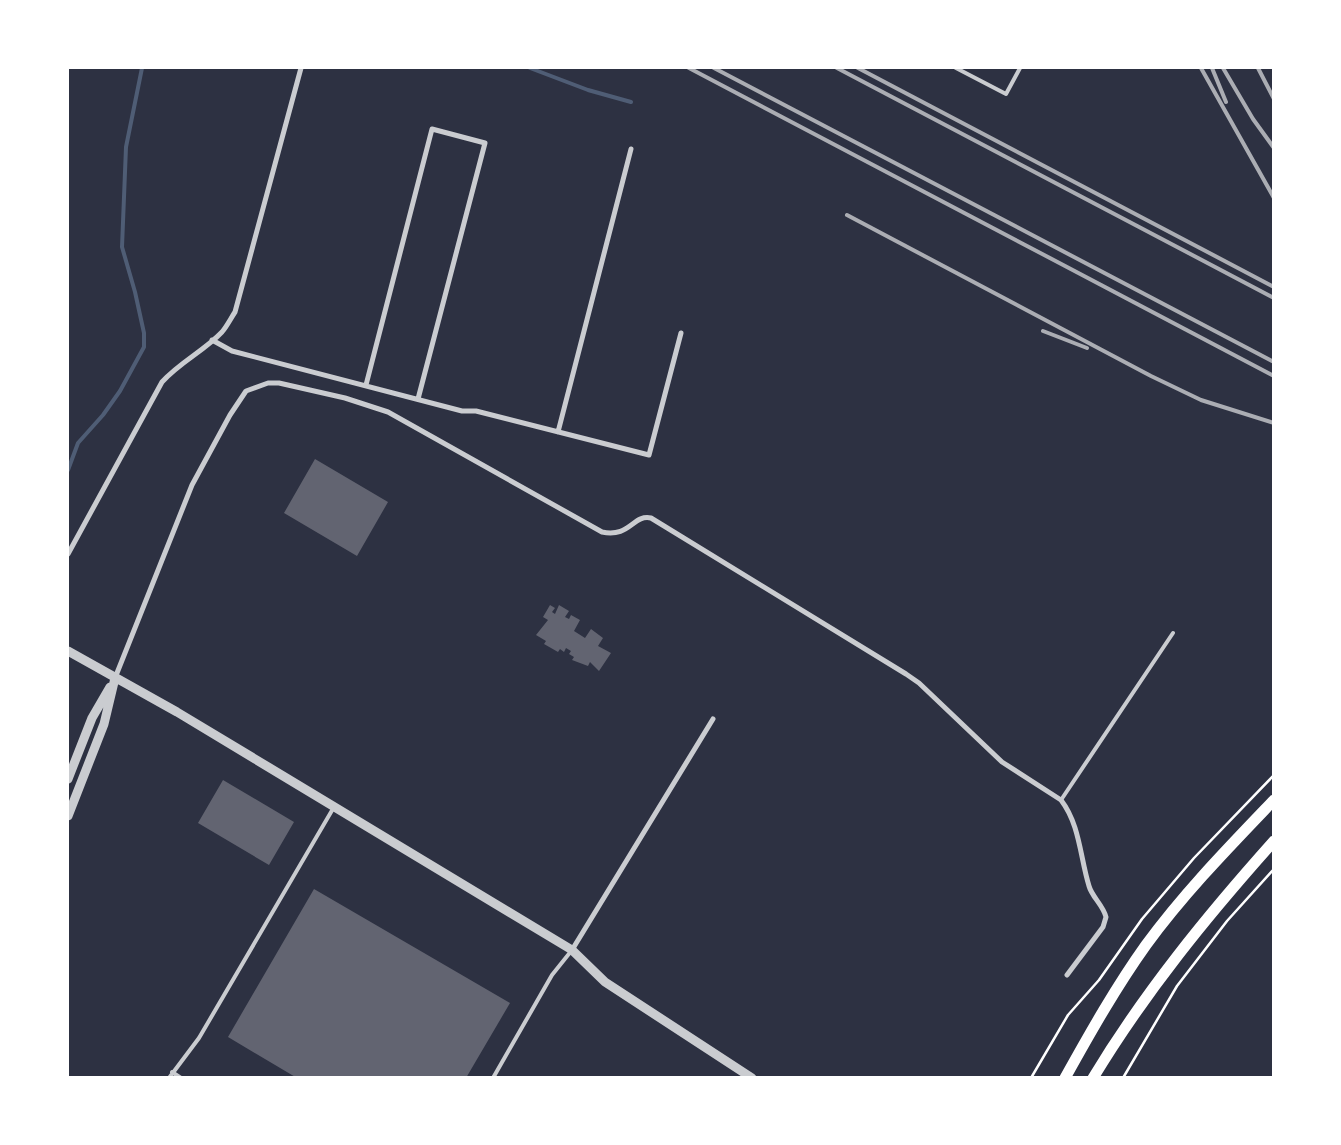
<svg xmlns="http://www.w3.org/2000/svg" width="1341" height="1145" font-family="'PT Sans',sans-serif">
	<rect width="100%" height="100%" fill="#2d3142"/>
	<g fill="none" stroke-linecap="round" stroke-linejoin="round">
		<path stroke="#4f5d75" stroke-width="4" d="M530,68L588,90L631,102
			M68,470L78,443L103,415L120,391L144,347V333L135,292L122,247L126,147L142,68"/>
	</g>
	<path fill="#626471" d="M315,459L388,502L357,556L284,513Z
		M550,605L555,608L552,612L555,614L559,605L569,611L565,617L569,619L571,615L580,620L574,631L585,638L591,629L603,638L598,646L611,653L599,671L590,662L588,666L572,660L574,657L569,654L571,651L566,648L564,652L560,649L558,652L544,644L546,641L536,635L548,620L543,617Z
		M223,780L294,822L269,865L198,823Z
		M314,889L510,1003L466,1078H297L228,1037Z"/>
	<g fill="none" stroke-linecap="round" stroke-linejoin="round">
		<path stroke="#fff" stroke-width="2.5" d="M1031,1078L1068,1015L1099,980L1142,919L1194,858L1274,775
			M1123,1078L1177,986L1227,921L1274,869"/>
		<path stroke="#caccd0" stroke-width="4" d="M956,68L1006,94L1020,68
			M1061,800L1173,633
			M172,1072L181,1078
			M169,1078L199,1038L334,807
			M493,1078L552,975L572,950"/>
		<path stroke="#caccd0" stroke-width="5" d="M212,340L232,351L462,411H476L649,455L681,333
			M366,385L432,129L485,143L418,399
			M558,432L631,149
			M68,554L162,382C180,362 204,351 222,332C227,326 231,318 235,312L301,68
			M115,678L192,485L230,415L246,391L268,383H279L345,398L388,412L602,532C630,538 633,514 651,518L906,674L919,683L1002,762L1061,800C1080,825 1080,857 1089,886C1092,897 1103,905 1106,917L1103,927L1067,975
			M572,950L713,719"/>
		<path stroke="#caccd0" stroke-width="9" d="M68,651L177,712L572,950L605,982L752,1078
			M68,779L92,718L110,687
			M68,816L104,724L115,678"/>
		<path stroke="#fff" stroke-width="11" d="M1065,1078C1090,1033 1116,987 1146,945C1184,893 1229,847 1274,800
			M1093,1078C1145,992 1207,916 1274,841"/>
		<path stroke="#abadb3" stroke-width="4" d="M689,68L1274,376
			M714,68L1274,362
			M837,68L1274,298
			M858,68L1274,287
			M1201,68L1274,198
			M1212,68L1226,102
			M1223,68L1253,119L1274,148
			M1258,68L1274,99
			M847,215L1151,376L1201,400L1274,423
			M1043,331L1087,348"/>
	</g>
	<rect width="1341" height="1145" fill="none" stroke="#ffffff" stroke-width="138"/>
</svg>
